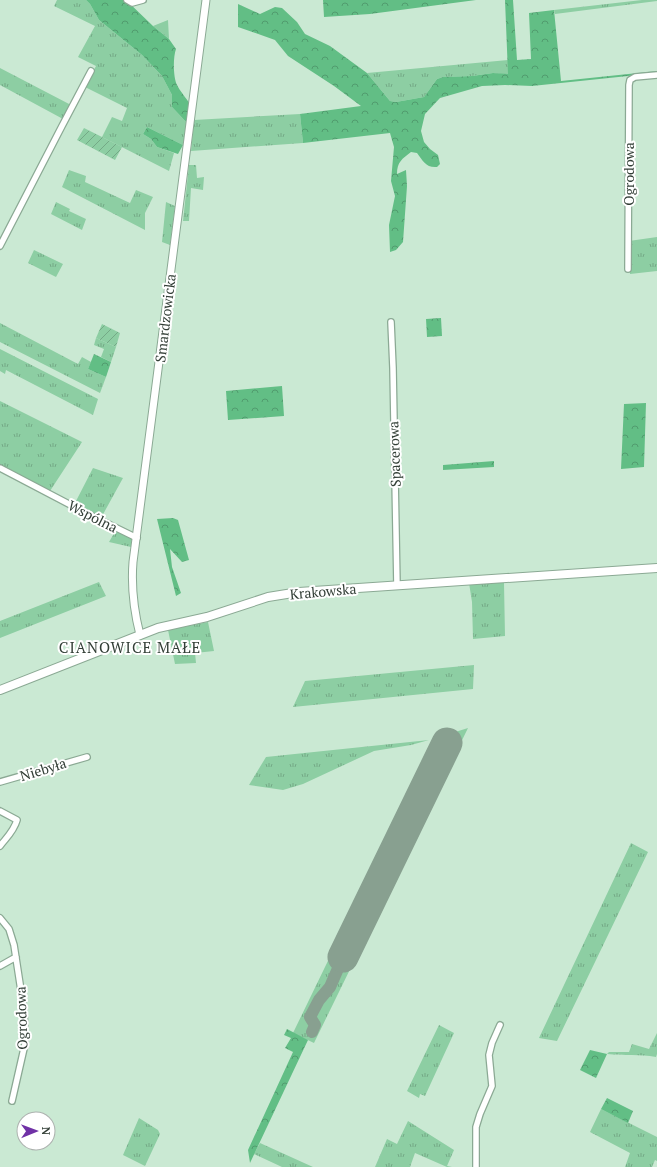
<svg xmlns="http://www.w3.org/2000/svg" width="657" height="1167" font-family="'PT Serif',serif">
	<defs>
		<pattern id="grass-tufts" width="24" height="20" patternUnits="userSpaceOnUse"><rect width="24" height="20" fill="#8dcea3"/><path d="M3 7l-1-3M5 7V3M7 7l1-3M15 17l-1-3M17 17v-4M19 17l1-3" fill="none" stroke="#74a986"/></pattern>
		<pattern id="forest-crowns" width="20" height="18" patternUnits="userSpaceOnUse"><rect width="20" height="18" fill="#62be85"/><path d="M2 6a3 3 0 1 1 6 0M12 15a3 3 0 1 1 6 0" fill="none" stroke="#519c6e"/></pattern>
		<pattern id="garden-furrows" width="10" height="10" patternUnits="userSpaceOnUse"><rect width="10" height="10" fill="#8dcea3"/><path d="M-1 1l2-2M0 10L10 0M9 11l2-2" fill="none" stroke="#74a986"/></pattern>
	</defs>
	<rect width="100%" height="100%" fill="#cae9d3"/>
	<path fill="url(#grass-tufts)" d="M57,0H86L90,4L99,20L142,55L162,76L172,95V107L187,123L183,145L147,127L143,134L151,139L157,147L174,153L169,171L102,137L112,117L122,121L127,108L85,87L96,66L78,57L95,26L54,6Z
		M642,0H657V1L555,14L554,10Z
		M168,20L169,39L153,26Z
		M508,60V75L493,73L472,76L443,77L437,79L424,97L396,102L390,101L367,73Z
		M0,68L71,105L63,119L0,85Z
		M300,114L303,143L191,151L194,120Z
		M189,165H196L197,178L204,177L203,190L191,188L189,221H183Z
		M69,170L86,176L85,182L130,203L136,190L153,197L145,213V230L62,187Z
		M56,202L70,209L69,211L86,219L82,230L51,214Z
		M166,202L175,206L170,245L162,242Z
		M657,237V271L630,274L629,241Z
		M34,250L63,264L56,277L28,263Z
		M0,323L78,364L82,357L91,362L88,369L106,377L100,393L0,342Z
		M96,338L116,347L111,362L101,357L104,349L94,345Z
		M0,349L98,399L93,415L6,370L5,374L0,371Z
		M0,401L82,442L50,491L0,465Z
		M93,468L123,478L101,518L75,503Z
		M116,530L132,538L131,547L109,542Z
		M99,582L106,596L0,638V621Z
		M469,583H504L505,636L473,639L472,602Z
		M208,622L214,651L195,653L196,663L175,664L168,630Z
		M474,665L473,689L293,707L305,681Z
		M468,728L314,1043L293,1033L436,738Z
		M429,740L411,745L374,751L303,784L283,790L249,785L266,757Z
		M631,843L648,852L557,1041L539,1038Z
		M439,1025L454,1033L425,1096L420,1094L419,1098L407,1091Z
		M657,1033V1054L656,1057C640,1054 624,1056 607,1054L609,1052H629L632,1044L649,1049Z
		M601,1109L657,1137V1161L655,1160L652,1167H625L630,1153L590,1132Z
		M139,1118L158,1130L160,1134L145,1166L123,1155Z
		M408,1121L454,1150L447,1166L452,1167H447L415,1153L410,1167H375L387,1139L397,1144Z
		M260,1143L313,1167H282L254,1154Z"/>
	<path fill="url(#forest-crowns)" d="M86,0H126L153,26L169,39L176,49C173,57 173,77 177,85C180,91 186,98 190,104L187,123L172,107V95L162,76L142,55L99,20L90,4Z
		M323,0H476L370,14L324,17Z
		M505,0H513L517,60L531,59L529,13L554,10L561,81L657,71V73L532,86L505,85L482,86L440,98L425,114L421,131L424,142L430,149L438,155L440,164L437,167C426,168 423,161 417,153L411,152C402,159 397,162 397,174L406,170L407,186L403,242L396,250L390,252L389,225L395,196L391,181L394,147L390,133L303,143L300,114L361,106L334,86L288,56L275,40L238,27V4L260,14L275,7L282,8L297,22L305,34L330,46L367,73L390,101L396,102L424,97L437,79L443,77L472,76L493,73L508,74Z
		M147,127L183,145L178,154L157,147L151,139L143,134Z
		M441,318L442,336L427,337L426,319Z
		M94,354L111,362L106,377L88,369Z
		M282,386L284,416L228,420L226,391Z
		M646,403L644,467L621,469L624,404Z
		M494,461V467L443,470V465Z
		M173,518L178,520L189,560L182,562L170,549L172,567L181,593L176,596L157,519Z
		M287,1029L308,1040L250,1163L248,1150L293,1052L285,1048L291,1038L284,1035Z
		M590,1050L607,1054L596,1078L580,1070Z
		M607,1098L633,1111L628,1123L601,1109Z"/>
	<path fill="url(#garden-furrows)" d="M84,128L122,147L115,160L77,140Z
		M102,324L120,333L116,347L96,338Z"/>
	<g fill="none" stroke-linecap="round" stroke-linejoin="round">
		<path stroke="#88a090" stroke-width="12" d="M312,1032L315,1025L310,1017L319,1000L330,987L343,957"/>
		<path stroke="#88a090" stroke-width="31" d="M343,957L447,743"/>
		<defs>
			<path id="minor" d="M127,0L132,3L143,0
				M0,246L62,126L91,71
				M628,269L629,85L630,80L635,77L657,75
				M391,322L393,368L397,586
				M0,468L86,513L137,538
				M0,782L87,757
				M0,811L17,820C14,831 7,837 0,846
				M0,918L9,929L14,945L24,1010L25,1044L12,1101
				M0,966L16,957
				M476,1167V1127L480,1114L492,1086L489,1055L492,1043L500,1025"/>
			<path id="tertiary" d="M140,635C134,611 131,587 133,562L206,0"/>
			<path id="secondary" d="M0,690L158,628L207,617L268,597L299,592L657,568"/>
		</defs>
		<use href="#minor" stroke="#8ba994" stroke-width="8"/>
		<use href="#tertiary" stroke="#8ba994" stroke-width="9"/>
		<use href="#secondary" stroke="#8ba994" stroke-width="10"/>
		<use href="#minor" stroke="#fff" stroke-width="5.5"/>
		<use href="#tertiary" stroke="#fff" stroke-width="7"/>
		<use href="#secondary" stroke="#fff" stroke-width="8"/>
	</g>
	<g text-anchor="middle" dominant-baseline="central" stroke-width="4" stroke-linejoin="round" paint-order="stroke">
		<g font-size="14" fill="#323e36" stroke="#fff">
			<text transform="translate(628 174) rotate(-90)">Ogrodowa</text>
			<text transform="translate(165 318) rotate(-83)">Smardzowicka</text>
			<text transform="translate(394 454) rotate(-92)">Spacerowa</text>
			<text transform="translate(93 516) rotate(27)">Wspólna</text>
			<text transform="translate(323 591) rotate(-5)">Krakowska</text>
			<text transform="translate(43 769) rotate(-17)">Niebyła</text>
			<text transform="translate(21 1018) rotate(-92)">Ogrodowa</text>
		</g>
		<g font-size="15" letter-spacing="1" fill="#323e36" stroke="#fff">
			<text x="130" y="647">CIANOWICE MAŁE</text>
		</g>
	</g>
	<g transform="translate(36 1131) rotate(89)"><circle r="19" fill="#ffffff" stroke="#adb2af"/>
	<path d="M0-3L7 15L0 10L-7 15Z" fill="#7031a6"/>
	<text y="-6" font-size="11" font-weight="bold" text-anchor="middle" fill="#323e36">N</text>
	</g>
</svg>
